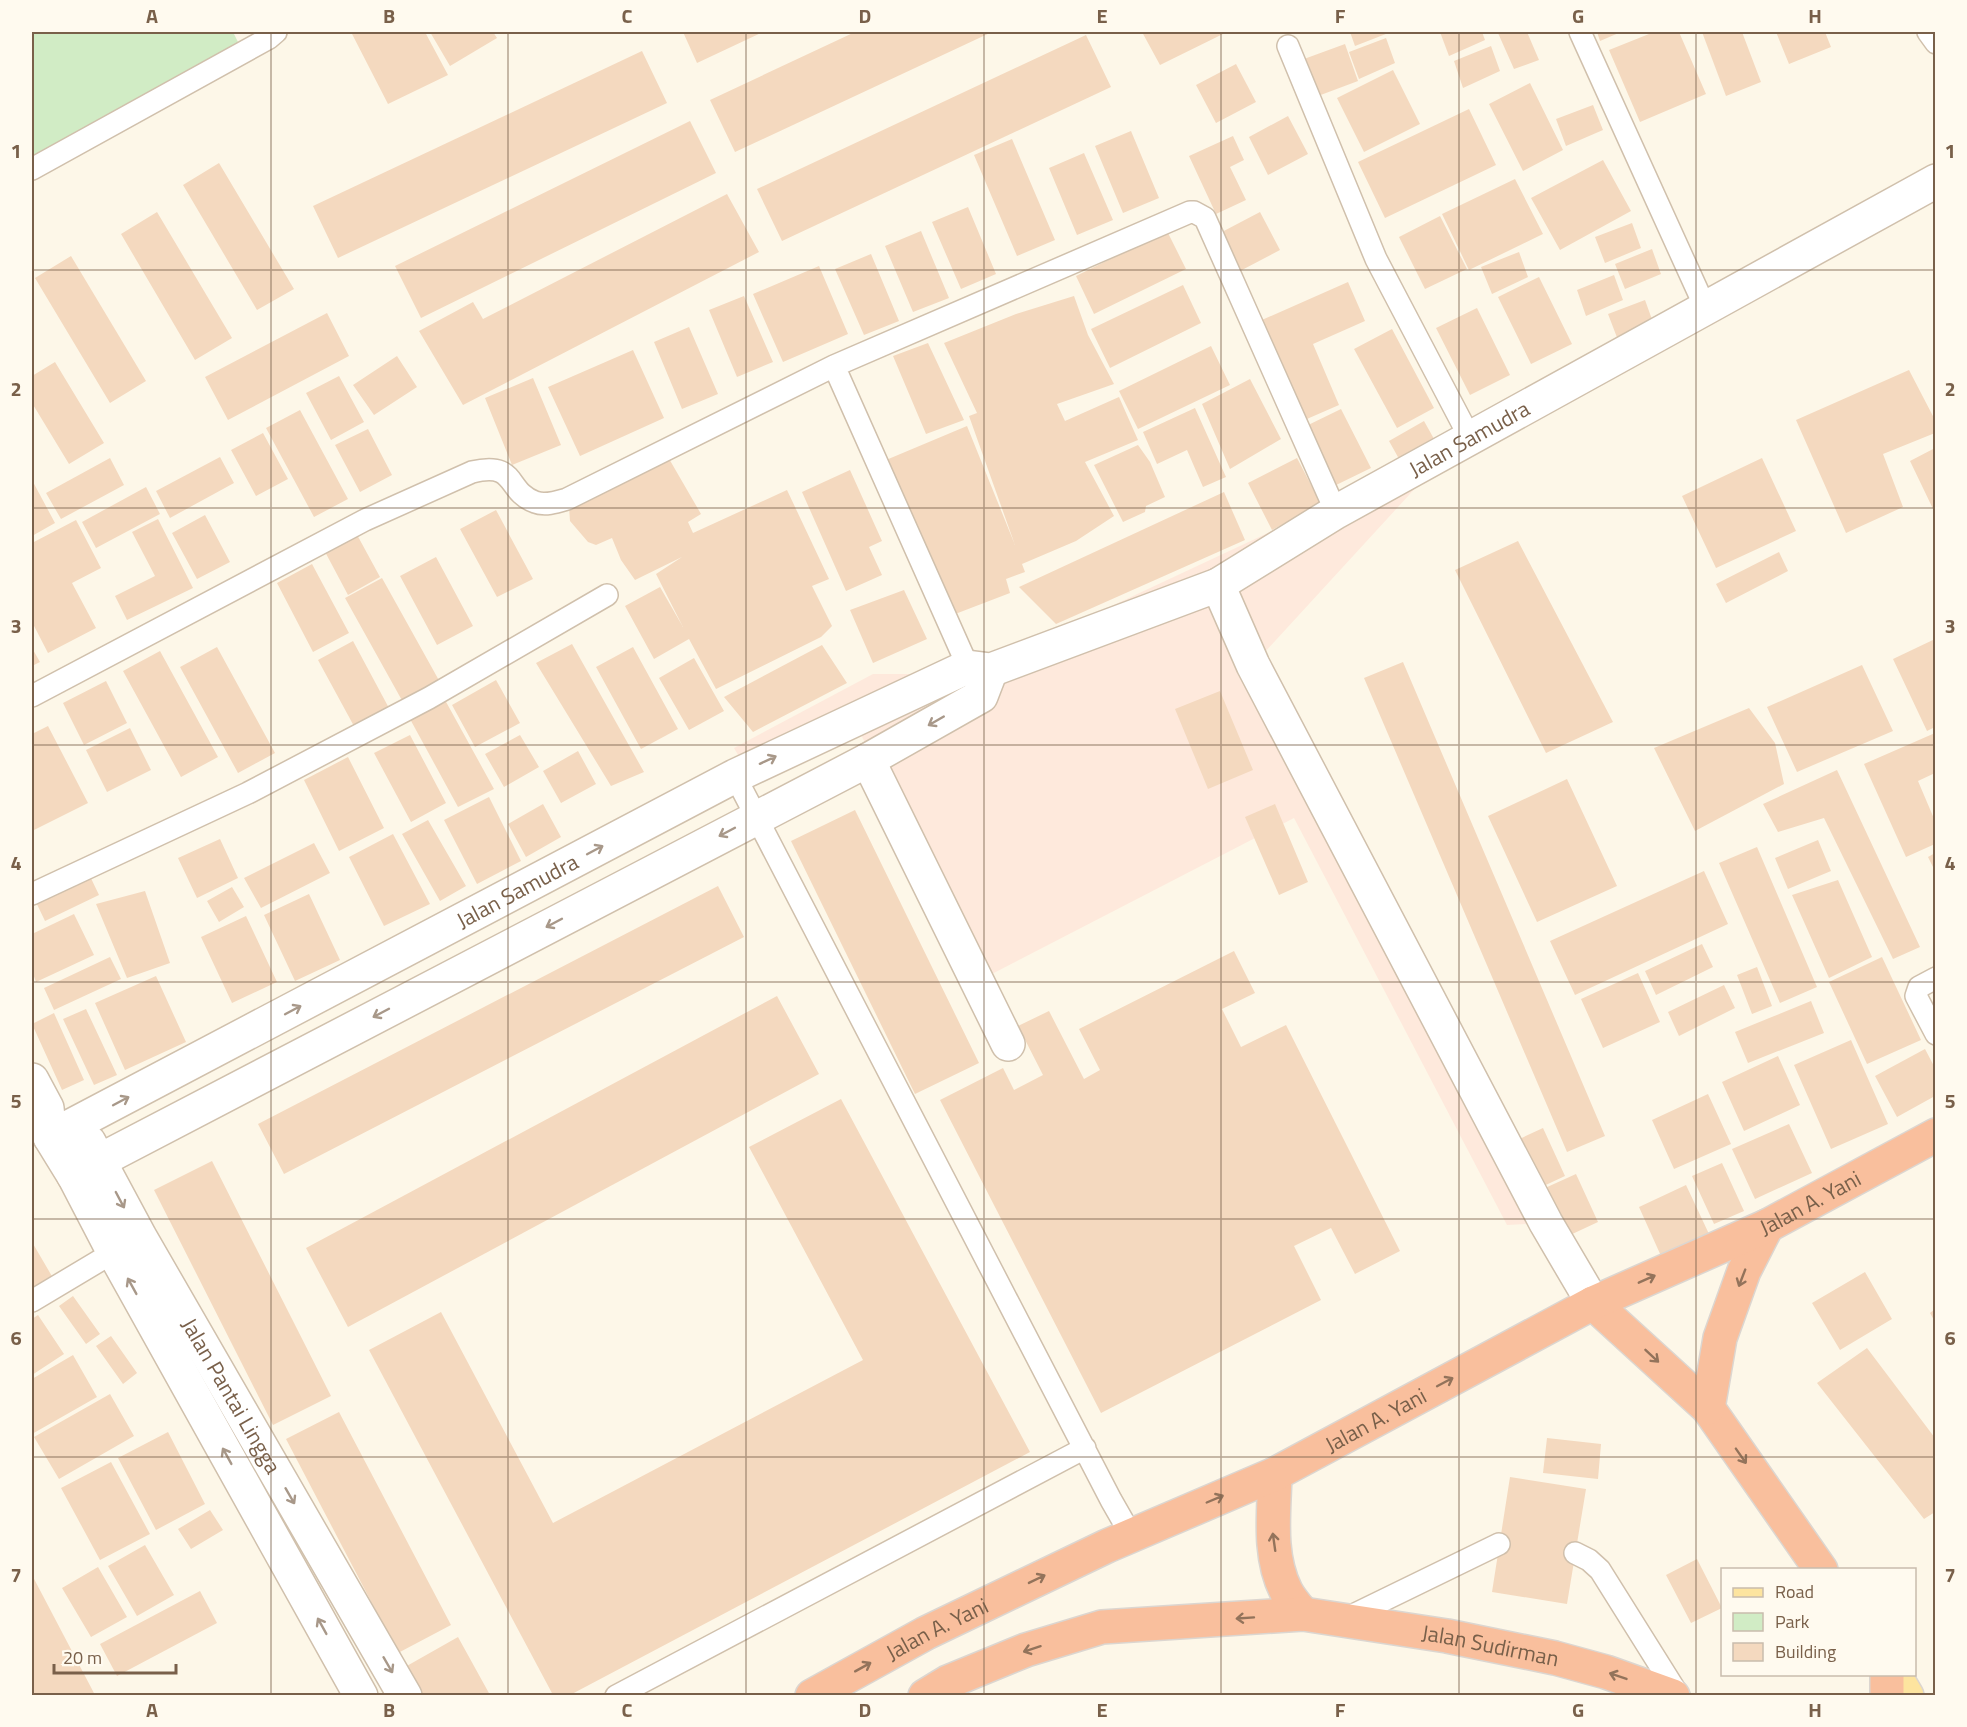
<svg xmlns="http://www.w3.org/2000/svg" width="1967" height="1727" font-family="'Titillium Web',sans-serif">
	<rect width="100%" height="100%" fill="#fdf7e8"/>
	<path fill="#fee9dc" d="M1454,446L1253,665L1546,1223L1507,1225L1294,818L988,976L860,733L755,784L734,748L873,674H966Z"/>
	<path fill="#d1ecc5" d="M32,32H233L242,50L32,170Z"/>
	<path fill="#f4d9bf" d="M351,32H425L448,75L388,104Z
		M430,32H493L497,38L450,66Z
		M683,32H763L697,63Z
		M855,32H992L735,152L710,100Z
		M1142,32H1227L1160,65Z
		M1350,32H1391L1355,46Z
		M1440,32H1482L1485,40L1449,56Z
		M1501,32H1527L1539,60L1514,69L1498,33Z
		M1597,32H1621L1600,41Z
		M1654,32H1679L1706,94L1640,122L1609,50Z
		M1702,32H1742L1761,82L1726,96Z
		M1776,32H1825L1831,47L1789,64Z
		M1086,35L1111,87L782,241L757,189Z
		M1386,38L1395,63L1359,79L1349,52Z
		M1345,44L1358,81L1318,96L1304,59Z
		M1491,46L1500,71L1463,88L1454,61Z
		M642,51L667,103L338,258L313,206Z
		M1236,64L1256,102L1216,123L1196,85Z
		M1393,70L1420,124L1364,152L1337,98Z
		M1530,83L1563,150L1523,171L1489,104Z
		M1593,105L1603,130L1566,146L1556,119Z
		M1469,109L1496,165L1385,218L1358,162Z
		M1288,116L1308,154L1268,175L1249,137Z
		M690,121L716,173L421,318L395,266Z
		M1131,131L1159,198L1123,213L1095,146Z
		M1233,136L1244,160L1230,167L1246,200L1216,214L1189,156Z
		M1012,139L1055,240L1017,256L974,155Z
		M1084,153L1113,220L1077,235L1049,168Z
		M1603,160L1631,211L1560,250L1531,198Z
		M219,163L294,289L257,310L183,185Z
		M1515,179L1543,234L1469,270L1442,214Z
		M727,194L759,252L463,405L419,331L473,302L483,319Z
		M968,207L996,274L961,289L932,222Z
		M157,212L232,338L195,360L121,234Z
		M1260,212L1280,250L1240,271L1220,233Z
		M1440,216L1467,269L1425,289L1399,237Z
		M1632,223L1641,248L1605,263L1595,237Z
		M921,231L949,298L913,312L885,246Z
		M1167,231L1186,269L1094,314L1076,276Z
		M1652,249L1661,274L1625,289L1615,264Z
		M1519,252L1528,277L1492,294L1481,267Z
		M871,254L899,321L864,335L835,269Z
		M71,256L146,381L110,403L35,278Z
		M819,266L848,334L783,362L753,294Z
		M1614,275L1623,300L1586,316L1577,290Z
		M1539,277L1572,344L1531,364L1498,297Z
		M1348,282L1365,321L1313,344L1339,405L1300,422L1255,323Z
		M1183,285L1201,323L1110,368L1091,329Z
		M744,296L773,362L737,377L709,310Z
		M1074,296L1088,335L1114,384L1057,404L1065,421L1119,397L1138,440L1085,462L1114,516L1076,541L1022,564L1025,572L1006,579L1010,593L950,616L886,460L967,426L1015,545L969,416L977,413L944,343L1016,314Z
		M1645,300L1654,325L1618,340L1608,314Z
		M1477,308L1510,375L1470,395L1436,328Z
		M327,313L349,356L228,420L205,377Z
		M689,327L718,394L682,409L654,342Z
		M1392,329L1434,408L1397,428L1354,349Z
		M928,343L964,420L926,434L893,356Z
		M1211,346L1230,385L1138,429L1119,391Z
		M633,350L664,418L580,456L548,387Z
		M397,356L417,387L374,415L353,385Z
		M55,362L104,443L69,464L32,403V376Z
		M1909,370L1935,420V433L1883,454L1903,507L1846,533L1796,420Z
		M339,376L364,422L331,440L306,393Z
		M533,378L561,445L512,465L485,398Z
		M1250,379L1281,439L1230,469L1202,404Z
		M1195,408L1226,477L1203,487L1187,450L1157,464L1143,432Z
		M1341,409L1371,468L1332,487L1302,428Z
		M300,410L348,499L314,517L266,428Z
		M1424,421L1438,446L1403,466L1389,441Z
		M368,429L392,475L360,492L335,445Z
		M263,433L288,479L256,496L231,450Z
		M1138,445L1150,462L1165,497L1146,506L1145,512L1123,522L1094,465Z
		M1935,448V513L1910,461Z
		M220,457L234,483L170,518L156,491Z
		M668,457L701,514L688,522L693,533L787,490L829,579L812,586L832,626L821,637L716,689L689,639L654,659L625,606L660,587L683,627L656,574L682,557L635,580L621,560L612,538L596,545L588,542L570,521L569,507Z
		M110,458L124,485L61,519L46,493Z
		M1297,458L1321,504L1272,530L1248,483Z
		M1762,458L1796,531L1716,568L1682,496Z
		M850,470L882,541L869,547L882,575L846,591L802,492Z
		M32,480L55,523L32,536Z
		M146,487L160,514L96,548L82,522Z
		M1224,492L1245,540L1056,624L1019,587Z
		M496,510L533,579L497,597L460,529Z
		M205,515L230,562L197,579L172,533Z
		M158,519L193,588L127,620L115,596L155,576L132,532Z
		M76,520L101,568L72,583L96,628L48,653L32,622V543Z
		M355,531L380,577L348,595L323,548Z
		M1518,541L1613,722L1546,753L1455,570Z
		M1779,552L1788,571L1726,603L1716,584Z
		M436,557L473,626L437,645L400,576Z
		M312,564L349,633L313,652L277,583Z
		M382,578L441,684L404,704L345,598Z
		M904,590L927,639L873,663L850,610Z
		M1935,639V727L1927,731L1893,659Z
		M353,641L390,710L355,728L318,660Z
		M572,644L644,772L611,786L536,663Z
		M822,645L847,683L753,732L724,697Z
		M217,647L275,753L238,773L180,667Z
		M633,647L678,729L641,749L596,667Z
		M32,648L40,662L32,666Z
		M160,651L218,757L181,777L123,671Z
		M694,658L724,711L689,730L659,678Z
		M1403,662L1605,1136L1567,1152L1364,678Z
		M1862,665L1893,731L1797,772L1767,707Z
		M496,680L520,723L475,747L452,705Z
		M106,681L127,723L84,745L63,703Z
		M1220,691L1253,770L1208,789L1175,709Z
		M445,700L494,789L458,807L410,719Z
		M1749,708L1775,743L1784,784L1695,831L1654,748Z
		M48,726L88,803L32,831V734Z
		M130,728L151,770L107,792L86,750Z
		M1935,733V773L1918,781L1935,821V844L1906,857L1864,764Z
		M410,735L446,803L411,822L374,753Z
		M520,735L539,767L504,787L485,754Z
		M578,751L596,784L561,803L543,771Z
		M348,757L384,828L339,851L304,780Z
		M1837,770L1920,947L1893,959L1824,818L1778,832L1763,804Z
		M1567,779L1617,886L1537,922L1488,816Z
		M489,797L521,861L477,884L444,820Z
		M543,804L561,837L526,857L508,824Z
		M1275,804L1308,882L1279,895L1245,817Z
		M855,810L979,1063L915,1094L791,841Z
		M428,820L466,886L440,901L402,834Z
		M393,834L430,904L384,926L349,857Z
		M220,839L238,878L197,898L178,858Z
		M1818,840L1831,871L1788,889L1775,858Z
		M314,843L330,873L261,908L244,878Z
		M1757,847L1817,987L1780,1003L1719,863Z
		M1935,853V871L1928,857Z
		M1704,871L1728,924L1575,995L1550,941Z
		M88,872L99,895L45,921L34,898Z
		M1838,880L1872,957L1829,978L1792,895Z
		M718,886L744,937L284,1174L258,1124Z
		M232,887L244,907L219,922L207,901Z
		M145,891L170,963L127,978L96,904Z
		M309,894L340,960L295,981L264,915Z
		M74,914L94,955L36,982L32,971V934Z
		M246,916L277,982L232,1003L201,937Z
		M1702,944L1713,967L1656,995L1645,971Z
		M1234,951L1255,993L1222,1009L1241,1047L1286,1025L1400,1251L1355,1274L1331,1228L1294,1246L1321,1300L1101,1413L940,1100L1003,1068L1014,1090L1043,1075L1018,1026L1049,1011L1084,1079L1100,1070L1079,1029Z
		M110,957L121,979L54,1010L44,988Z
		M1882,957L1921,1040L1867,1064L1829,982Z
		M1757,967L1772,1006L1752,1014L1737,975Z
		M1638,973L1660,1022L1603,1048L1581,999Z
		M156,976L186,1042L125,1070L95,1003Z
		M1724,985L1735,1008L1679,1036L1668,1012Z
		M777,996L819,1074L348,1327L306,1248Z
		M1811,1001L1824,1033L1748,1063L1735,1032Z
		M86,1009L117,1075L94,1085L63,1019Z
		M54,1013L84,1080L62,1090L32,1024Z
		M1851,1040L1888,1124L1831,1149L1794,1065Z
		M1925,1049L1935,1068V1096L1897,1117L1875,1076Z
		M1778,1056L1800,1105L1744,1131L1722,1082Z
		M1708,1094L1731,1144L1674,1169L1652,1120Z
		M841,1099L1030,1452L570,1695H553L369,1350L441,1312L553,1523L863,1360L749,1147Z
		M1789,1124L1812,1173L1755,1199L1732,1149Z
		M1543,1128L1565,1176L1535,1190L1513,1142Z
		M212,1161L331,1396L273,1425L154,1190Z
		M1722,1163L1744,1211L1714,1224L1692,1176Z
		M1576,1174L1598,1222L1568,1236L1545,1188Z
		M1686,1185L1709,1234L1661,1256L1639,1207Z
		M32,1242L53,1278L32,1290Z
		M1865,1272L1892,1319L1840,1350L1812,1303Z
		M73,1296L100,1334L86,1344L59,1306Z
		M1935,1309V1322L1930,1313Z
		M38,1315L64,1354L32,1375V1319Z
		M111,1336L137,1373L123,1384L96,1346Z
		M1867,1348L1935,1438V1512L1924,1519L1817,1383Z
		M73,1355L97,1397L32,1434V1379Z
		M110,1394L134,1436L59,1479L34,1437Z
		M339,1412L451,1625L398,1653L286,1439Z
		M168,1432L205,1504L156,1530L118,1458Z
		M1547,1438L1601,1444L1598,1479L1543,1473Z
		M111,1462L150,1534L100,1560L61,1488Z
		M1510,1477L1586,1489L1567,1604L1492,1592Z
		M210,1510L223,1530L191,1549L178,1529Z
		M145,1545L174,1595L137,1616L108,1566Z
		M1697,1559L1722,1608L1691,1623L1666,1575Z
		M98,1567L127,1617L91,1637L62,1588Z
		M32,1575L95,1695H32Z
		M200,1591L217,1623L117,1676L100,1644Z
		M458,1637L490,1695H421L405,1667Z"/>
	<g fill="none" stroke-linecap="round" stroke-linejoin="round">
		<defs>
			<path id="lane" d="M1580,32L1705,307
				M1928,32L1936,43
				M1288,46L1376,259L1470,438
				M32,169L269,38L276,32
				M834,366L973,678
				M32,696L365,520L472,472C518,461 505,491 535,502C545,506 557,502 567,499L834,366L1190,212H1194L1205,218L1336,512
				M735,776L1111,1500L1131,1535
				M32,894L248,793L429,698L607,595
				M1936,978L1919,987L1916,996L1936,1034
				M32,1301L124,1246
				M1575,1553L1589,1560L1600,1570L1679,1696
				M1343,1620L1499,1544
				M616,1696L1085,1448"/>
			<g id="street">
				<path d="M1218,585L1253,665L1546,1223L1593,1303"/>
				<path d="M868,760L1008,1044"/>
				<path d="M32,1080L47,1108L50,1137L74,1176L113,1251L361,1696"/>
				<path id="s1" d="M50,1137L735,776L967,667L991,670L1218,585L1336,512L1936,181"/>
				<path id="s2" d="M89,1142L140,1237L405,1696"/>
				<path d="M74,1176L99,1161L868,760L981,696L991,670"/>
			</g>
			<path id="primary" d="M1894,1674L1907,1696"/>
			<g id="highway">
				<path d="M1593,1303L1708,1408L1821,1570"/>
				<path d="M1708,1408L1720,1338L1744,1271L1767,1226"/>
				<path d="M1275,1474C1274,1513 1268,1555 1286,1591C1290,1599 1297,1607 1303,1614"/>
				<path id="s3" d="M812,1696L926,1633L1107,1546L1275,1474L1593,1303L1767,1226L1936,1135"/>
				<path id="s4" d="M925,1696L948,1682L1026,1650L1102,1627L1303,1614L1447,1636L1555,1658L1606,1672L1673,1696"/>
				<path d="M1887,1696V1674"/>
			</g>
		</defs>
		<use href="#lane" stroke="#d0c0ac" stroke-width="24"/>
		<use href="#street" stroke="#d0c0ac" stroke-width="36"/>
		<use href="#primary" stroke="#dcd6d0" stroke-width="36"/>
		<use href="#highway" stroke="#dcd6d0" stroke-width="36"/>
		<use href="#lane" stroke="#fff" stroke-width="21"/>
		<use href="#street" stroke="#fff" stroke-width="33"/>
		<use href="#primary" stroke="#fde49f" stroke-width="33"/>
		<use href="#highway" stroke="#f9bf9d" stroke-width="33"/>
	</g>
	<defs><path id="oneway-shaft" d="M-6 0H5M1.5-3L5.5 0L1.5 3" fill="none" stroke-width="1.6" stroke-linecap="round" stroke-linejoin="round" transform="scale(1.5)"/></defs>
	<g stroke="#a89889">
		<use href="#oneway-shaft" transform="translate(936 721) rotate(150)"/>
		<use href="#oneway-shaft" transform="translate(768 760) rotate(-25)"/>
		<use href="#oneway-shaft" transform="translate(727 832) rotate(152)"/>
		<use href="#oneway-shaft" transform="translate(595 850) rotate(-28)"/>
		<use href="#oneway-shaft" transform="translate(554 923) rotate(152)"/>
		<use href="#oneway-shaft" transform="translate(293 1010) rotate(-28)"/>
		<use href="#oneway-shaft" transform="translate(381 1013) rotate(152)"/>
		<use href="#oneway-shaft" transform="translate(121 1101) rotate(-28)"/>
		<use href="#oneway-shaft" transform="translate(120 1200) rotate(62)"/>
		<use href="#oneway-shaft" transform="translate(132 1286) rotate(-119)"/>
		<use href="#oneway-shaft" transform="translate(227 1456) rotate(-119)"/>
		<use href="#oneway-shaft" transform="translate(290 1496) rotate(60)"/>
		<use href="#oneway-shaft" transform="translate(322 1626) rotate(-119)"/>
		<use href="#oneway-shaft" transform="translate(388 1665) rotate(60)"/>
	</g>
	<g stroke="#93735b">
		<use href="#oneway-shaft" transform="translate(1742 1278) rotate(111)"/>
		<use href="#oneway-shaft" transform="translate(1647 1279) rotate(-24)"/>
		<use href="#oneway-shaft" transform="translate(1652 1356) rotate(43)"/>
		<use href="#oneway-shaft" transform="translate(1445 1382) rotate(-28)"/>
		<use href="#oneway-shaft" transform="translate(1741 1456) rotate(55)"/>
		<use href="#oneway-shaft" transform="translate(1215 1499) rotate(-23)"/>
		<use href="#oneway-shaft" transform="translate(1274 1542) rotate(-98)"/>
		<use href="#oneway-shaft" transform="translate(1037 1579) rotate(-26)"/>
		<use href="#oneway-shaft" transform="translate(1245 1618) rotate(176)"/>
		<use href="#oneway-shaft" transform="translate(1032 1649) rotate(162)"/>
		<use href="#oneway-shaft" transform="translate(863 1667) rotate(-29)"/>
		<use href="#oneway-shaft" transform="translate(1618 1676) rotate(-161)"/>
	</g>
	<path fill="none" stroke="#79604a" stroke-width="1.5" stroke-opacity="0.55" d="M271,32V1696M508,32V1696M746,32V1696M984,32V1696M1221,32V1696M1459,32V1696M1696,32V1696M32,270H1936M32,508H1936M32,745H1936M32,982H1936M32,1219H1936M32,1457H1936"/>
	<g text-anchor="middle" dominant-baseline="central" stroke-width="4.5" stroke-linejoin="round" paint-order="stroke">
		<g font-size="22" fill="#79604a" stroke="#fffaef">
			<text stroke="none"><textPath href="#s1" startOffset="1588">Jalan Samudra</textPath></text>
			<text stroke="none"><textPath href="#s1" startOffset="528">Jalan Samudra</textPath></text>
			<text stroke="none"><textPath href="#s3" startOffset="1114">Jalan A. Yani</textPath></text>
			<text stroke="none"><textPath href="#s2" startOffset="291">Jalan Pantai Lingga</textPath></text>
			<text stroke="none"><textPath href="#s3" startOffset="628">Jalan A. Yani</textPath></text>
			<text stroke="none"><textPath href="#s3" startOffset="142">Jalan A. Yani</textPath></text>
			<text stroke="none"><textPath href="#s4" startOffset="582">Jalan Sudirman</textPath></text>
		</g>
	</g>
	<rect width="1967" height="1727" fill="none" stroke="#fffaef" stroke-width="66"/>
	<rect x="1721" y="1568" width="195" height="108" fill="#fffaef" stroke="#c9bcad" stroke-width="1.5"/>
	<rect x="1733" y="1588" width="30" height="9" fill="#fde49f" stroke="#c9bcad" stroke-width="1.5"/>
	<text x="1775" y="1598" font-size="18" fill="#79604a">Road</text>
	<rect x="1733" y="1613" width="30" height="18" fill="#d1ecc5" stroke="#c9bcad" stroke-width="1.5"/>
	<text x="1775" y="1628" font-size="18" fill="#79604a">Park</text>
	<rect x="1733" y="1643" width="30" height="18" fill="#f4d9bf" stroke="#c9bcad" stroke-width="1.5"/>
	<text x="1775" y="1658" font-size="18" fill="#79604a">Building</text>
	<path d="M54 1664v9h122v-9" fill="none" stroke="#79604a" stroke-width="3"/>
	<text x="63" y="1664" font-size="18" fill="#79604a" stroke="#fffaef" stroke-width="4.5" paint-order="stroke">20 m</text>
	<rect x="33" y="33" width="1901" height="1661" fill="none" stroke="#79604a" stroke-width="2"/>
	<g font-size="20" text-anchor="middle" font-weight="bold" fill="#79604a">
		<text x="152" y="23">A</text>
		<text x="389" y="23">B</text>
		<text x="627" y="23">C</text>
		<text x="865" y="23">D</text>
		<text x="1102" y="23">E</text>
		<text x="1340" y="23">F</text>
		<text x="1578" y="23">G</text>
		<text x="1815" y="23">H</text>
		<text x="16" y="158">1</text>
		<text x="1950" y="158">1</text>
		<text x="16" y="396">2</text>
		<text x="1950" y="396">2</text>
		<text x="16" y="633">3</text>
		<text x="1950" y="633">3</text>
		<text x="16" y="870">4</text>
		<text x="1950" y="870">4</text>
		<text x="16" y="1108">5</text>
		<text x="1950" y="1108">5</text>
		<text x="16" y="1345">6</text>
		<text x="1950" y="1345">6</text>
		<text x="16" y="1582">7</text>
		<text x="1950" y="1582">7</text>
		<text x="152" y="1717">A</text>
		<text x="389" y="1717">B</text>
		<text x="627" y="1717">C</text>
		<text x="865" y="1717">D</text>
		<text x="1102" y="1717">E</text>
		<text x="1340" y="1717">F</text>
		<text x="1578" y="1717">G</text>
		<text x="1815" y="1717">H</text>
	</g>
</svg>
